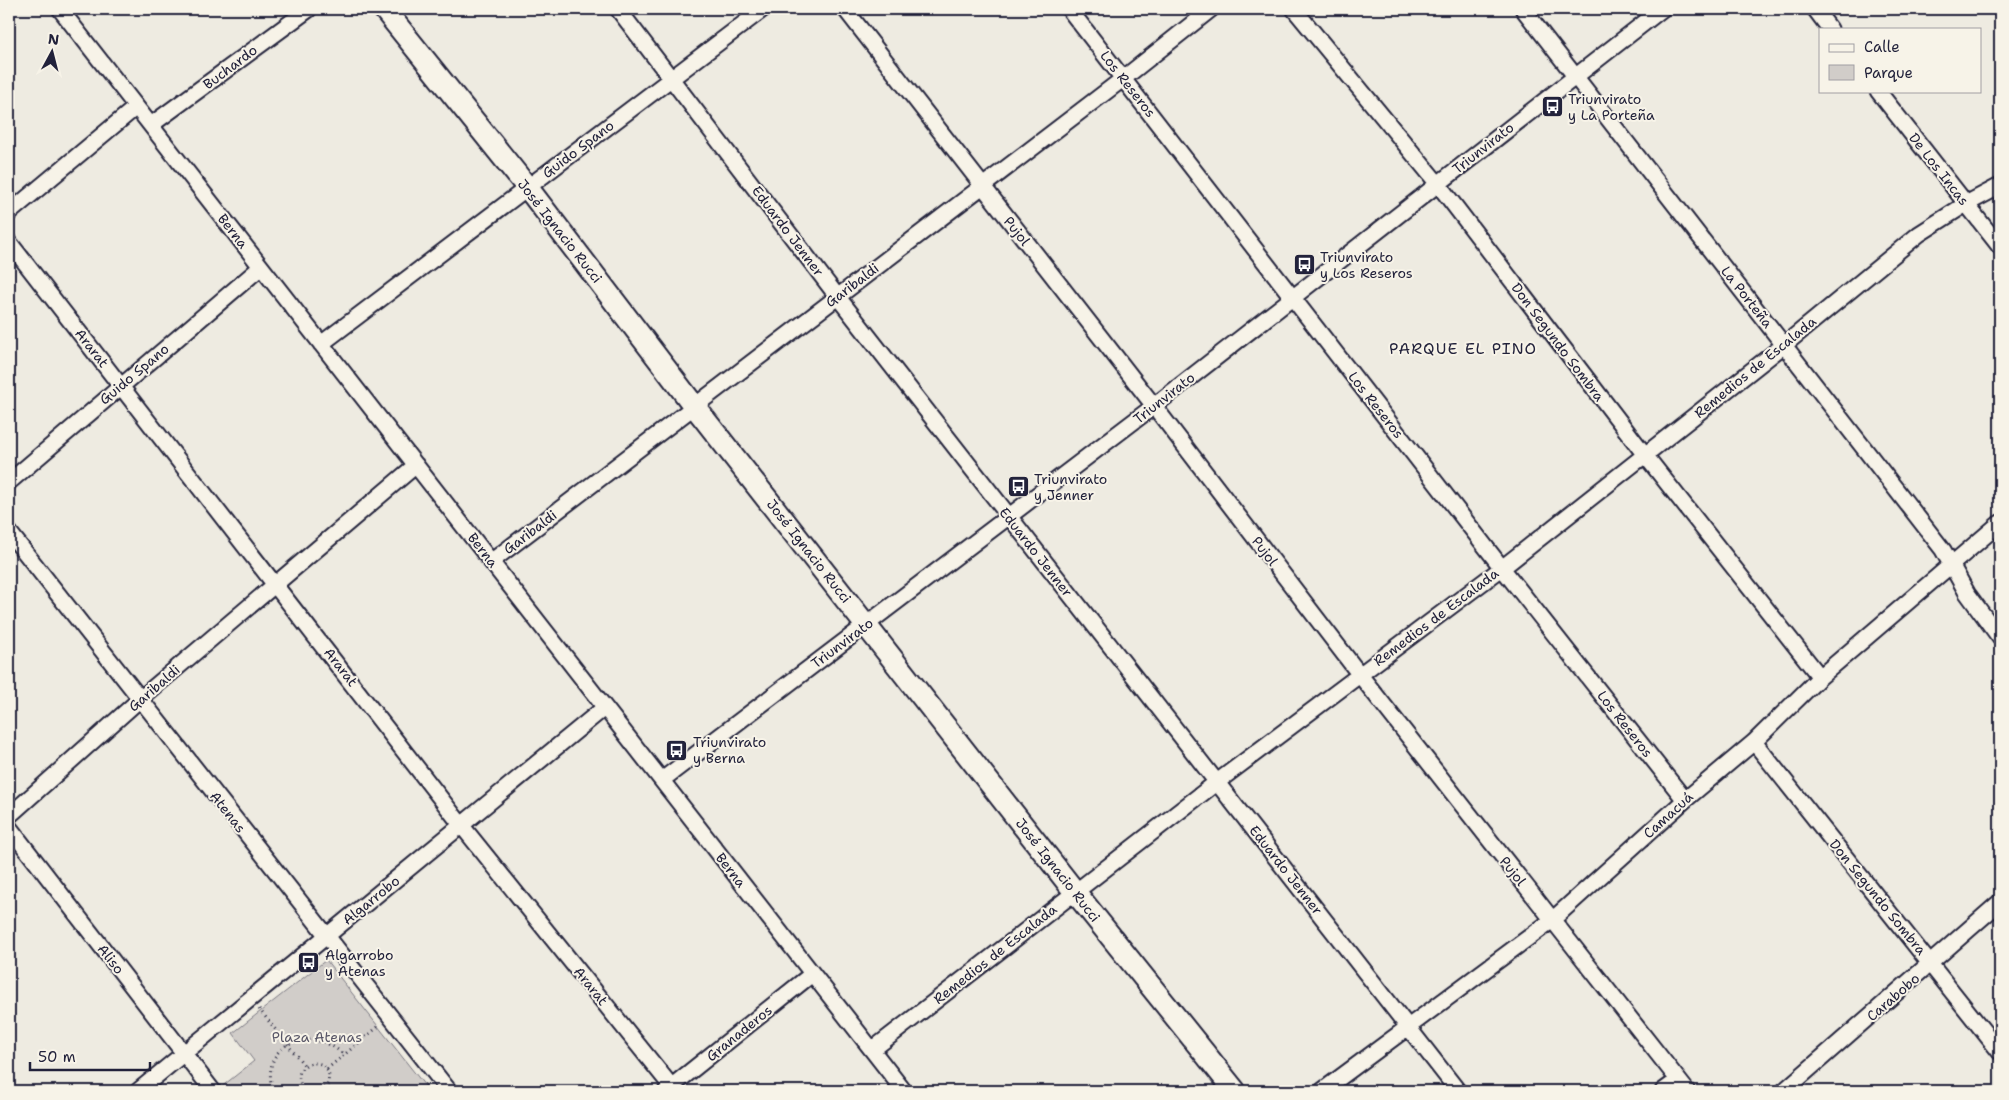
<svg xmlns="http://www.w3.org/2000/svg" width="2009" height="1100" font-family="'Shantell Sans',sans-serif">
	<rect width="100%" height="100%" fill="#eeebe1"/>
	<filter id="ink" filterUnits="userSpaceOnUse"><feTurbulence type="fractalNoise" baseFrequency=".02" numOctaves="2"/><feDisplacementMap in="SourceGraphic" scale="10" xChannelSelector="R" yChannelSelector="G"/><feConvolveMatrix kernelMatrix="1 2 1 2 8 2 1 2 1" color-interpolation-filters="sRGB"/></filter>
	<g filter="url(#ink)">
		<path fill="#d1cdc9" stroke="#7a7882" d="M326,960L429,1091H223L220,1088L254,1061L233,1033Z"/>
		<g fill="none" stroke-linecap="round" stroke-linejoin="round">
			<defs>
				<path id="street" d="M60,9L904,1091
					M618,9L837,296L1458,1091
					M845,9L1154,406L1360,675L1687,1091
					M1069,9L1502,568L1685,800
					M1294,9L1438,184L1645,455L1820,677
					M1523,9L1943,550L1967,593L2000,638
					M1815,9L1830,29
					M1878,91L2000,247
					M151,125L309,9
					M9,213L136,107
					M9,242L462,826L675,1091
					M321,344L763,9
					M9,482L261,267
					M9,532L449,1091
					M492,561L1124,78L1211,9
					M1754,742L2000,1052
					M662,780L1154,406L1662,9
					M9,816L139,700L416,465
					M9,827L213,1091
					M872,1050L1217,782L1502,568L1784,345L1919,234L1966,204L2000,186
					M138,1091L604,708
					M666,1091L812,974
					M1322,1091L1551,921L1685,800L1754,742L1820,677L2000,523
					M1663,1091L1678,1080
					M1784,1091L2000,902"/>
				<path id="secondary" d="M384,9L527,187L695,407L1075,892L1235,1091"/>
			</defs>
			<use href="#street" stroke="#22223b" stroke-width="19"/>
			<use href="#secondary" stroke="#22223b" stroke-width="25"/>
			<path stroke="#22223b" stroke-width="3" stroke-dasharray="1 4" stroke-linecap="butt" d="M259,1009L304,1065
				M327,1069L379,1026
				M273,1091C258,1042 312,1024 344,1055
				M297,1091L302,1087
				M307,1091C289,1078 304,1056 323,1065L329,1073L328,1084L321,1091
				M417,1091L426,1084"/>
			<use href="#street" stroke="#f7f3e8" stroke-width="15"/>
			<use href="#secondary" stroke="#f7f3e8" stroke-width="21"/>
		</g>
	</g>
	<defs>
		<symbol id="bus-square" viewBox="-11 -11 22 22"><rect x="-9" y="-9" width="18" height="18" rx="4" fill="#22223b" stroke="#f7f3e8"/><path d="M-5-6H5V4H4V6H2V4H-2V6H-4V4H-5ZM-3.5-4V0h7V-4ZM-3.5 1.2v1.5H-2V1.2ZM2 1.2v1.5H3.5V1.2Z" fill="#fff"/></symbol>
	</defs>
	<g fill-rule="evenodd">
		<use href="#bus-square" x="1540" y="94" width="25" height="25"/>
		<use href="#bus-square" x="1292" y="252" width="25" height="25"/>
		<use href="#bus-square" x="1006" y="474" width="25" height="25"/>
		<use href="#bus-square" x="664" y="738" width="25" height="25"/>
		<use href="#bus-square" x="296" y="950" width="25" height="25"/>
	</g>
	<g text-anchor="middle" dominant-baseline="central" stroke-width="4" stroke-linejoin="round" paint-order="stroke">
		<g font-size="14" fill="#22223b" stroke="#f7f3e8">
			<text transform="translate(230 67) rotate(-37)">Buchardo</text>
			<text transform="translate(1128 84) rotate(52)">Los Reseros</text>
			<text transform="translate(1483 148) rotate(-38)">Triunvirato</text>
			<text transform="translate(578 149) rotate(-37)">Guido Spano</text>
			<text transform="translate(1939 169) rotate(52)">De Los Incas</text>
			<text transform="translate(233 231) rotate(52)">Berna</text>
			<text transform="translate(560 231) rotate(52)">José Ignacio Rucci</text>
			<text transform="translate(788 231) rotate(53)">Eduardo Jenner</text>
			<text transform="translate(1017 231) rotate(52)">Pujol</text>
			<text transform="translate(852 285) rotate(-37)">Garibaldi</text>
			<text transform="translate(1747 297) rotate(52)">La Porteña</text>
			<text transform="translate(1558 342) rotate(53)">Don Segundo Sombra</text>
			<text transform="translate(92 348) rotate(52)">Ararat</text>
			<text transform="translate(1755 367) rotate(-39)">Remedios de Escalada</text>
			<text transform="translate(134 374) rotate(-40)">Guido Spano</text>
			<text transform="translate(1164 398) rotate(-38)">Triunvirato</text>
			<text transform="translate(1376 405) rotate(52)">Los Reseros</text>
			<text transform="translate(530 532) rotate(-37)">Garibaldi</text>
			<text transform="translate(483 550) rotate(52)">Berna</text>
			<text transform="translate(809 551) rotate(52)">José Ignacio Rucci</text>
			<text transform="translate(1265 551) rotate(53)">Pujol</text>
			<text transform="translate(1036 552) rotate(52)">Eduardo Jenner</text>
			<text transform="translate(1436 617) rotate(-37)">Remedios de Escalada</text>
			<text transform="translate(842 643) rotate(-37)">Triunvirato</text>
			<text transform="translate(341 667) rotate(52)">Ararat</text>
			<text transform="translate(154 688) rotate(-41)">Garibaldi</text>
			<text transform="translate(1625 724) rotate(52)">Los Reseros</text>
			<text transform="translate(228 812) rotate(52)">Atenas</text>
			<text transform="translate(1668 815) rotate(-42)">Camacuá</text>
			<text transform="translate(731 870) rotate(52)">Berna</text>
			<text transform="translate(1058 870) rotate(52)">José Ignacio Rucci</text>
			<text transform="translate(1286 870) rotate(52)">Eduardo Jenner</text>
			<text transform="translate(1513 871) rotate(52)">Pujol</text>
			<text transform="translate(1878 897) rotate(51)">Don Segundo Sombra</text>
			<text transform="translate(371 900) rotate(-39)">Algarrobo</text>
			<text transform="translate(995 954) rotate(-38)">Remedios de Escalada</text>
			<text transform="translate(111 959) rotate(52)">Aliso</text>
			<text transform="translate(591 986) rotate(51)">Ararat</text>
			<text transform="translate(1893 997) rotate(-41)">Carabobo</text>
			<text transform="translate(739 1033) rotate(-39)">Granaderos</text>
		</g>
		<g font-size="14" fill="#22223b" stroke="#f7f3e8" text-anchor="start">
			<text x="1568" y="99">Triunvirato<tspan x="1568" dy="16">y La Porteña</tspan></text>
			<text x="1320" y="257">Triunvirato<tspan x="1320" dy="16">y Los Reseros</tspan></text>
			<text x="1034" y="479">Triunvirato<tspan x="1034" dy="16">y Jenner</tspan></text>
			<text x="693" y="742">Triunvirato<tspan x="693" dy="16">y Berna</tspan></text>
			<text x="325" y="955">Algarrobo<tspan x="325" dy="16">y Atenas</tspan></text>
		</g>
		<g font-size="14" fill="#575566" stroke="#f7f3e8">
			<text x="317" y="1037">Plaza Atenas</text>
		</g>
		<g font-size="16" letter-spacing="1" fill="#22223b" stroke="#f7f3e8">
			<text x="1463" y="348">PARQUE EL PINO</text>
		</g>
	</g>
	<rect width="2009" height="1100" fill="none" stroke="#f7f3e8" stroke-width="30"/>
	<rect x="15" y="15" width="1979" height="1070" fill="none" stroke="#22223b" stroke-width="2" filter="url(#ink)"/>
	<rect x="1819" y="28" width="162" height="65" fill="#f7f3e8" stroke="#a29fa3"/>
	<rect x="1829" y="44" width="25" height="8" fill="#f7f3e8" stroke="#a29fa3"/>
	<text x="1864" y="52" font-size="15" fill="#22223b">Calle</text>
	<rect x="1829" y="65" width="25" height="15" fill="#d1cdc9" stroke="#a29fa3"/>
	<text x="1864" y="78" font-size="15" fill="#22223b">Parque</text>
	<g transform="translate(52 52) rotate(7)" stroke="#f7f3e8" stroke-width="4" paint-order="stroke">
	<path d="M0-4L9 19L0 12L-9 19Z" fill="#22223b"/>
	<text y="-8" font-size="14" font-weight="bold" text-anchor="middle" fill="#22223b">N</text>
	</g>
	<path d="M30 1062v8h120v-8" fill="none" stroke="#22223b" stroke-width="2.5"/>
	<text x="38" y="1062" font-size="15" fill="#22223b" stroke="#f7f3e8" stroke-width="4" paint-order="stroke">50 m</text>
</svg>
